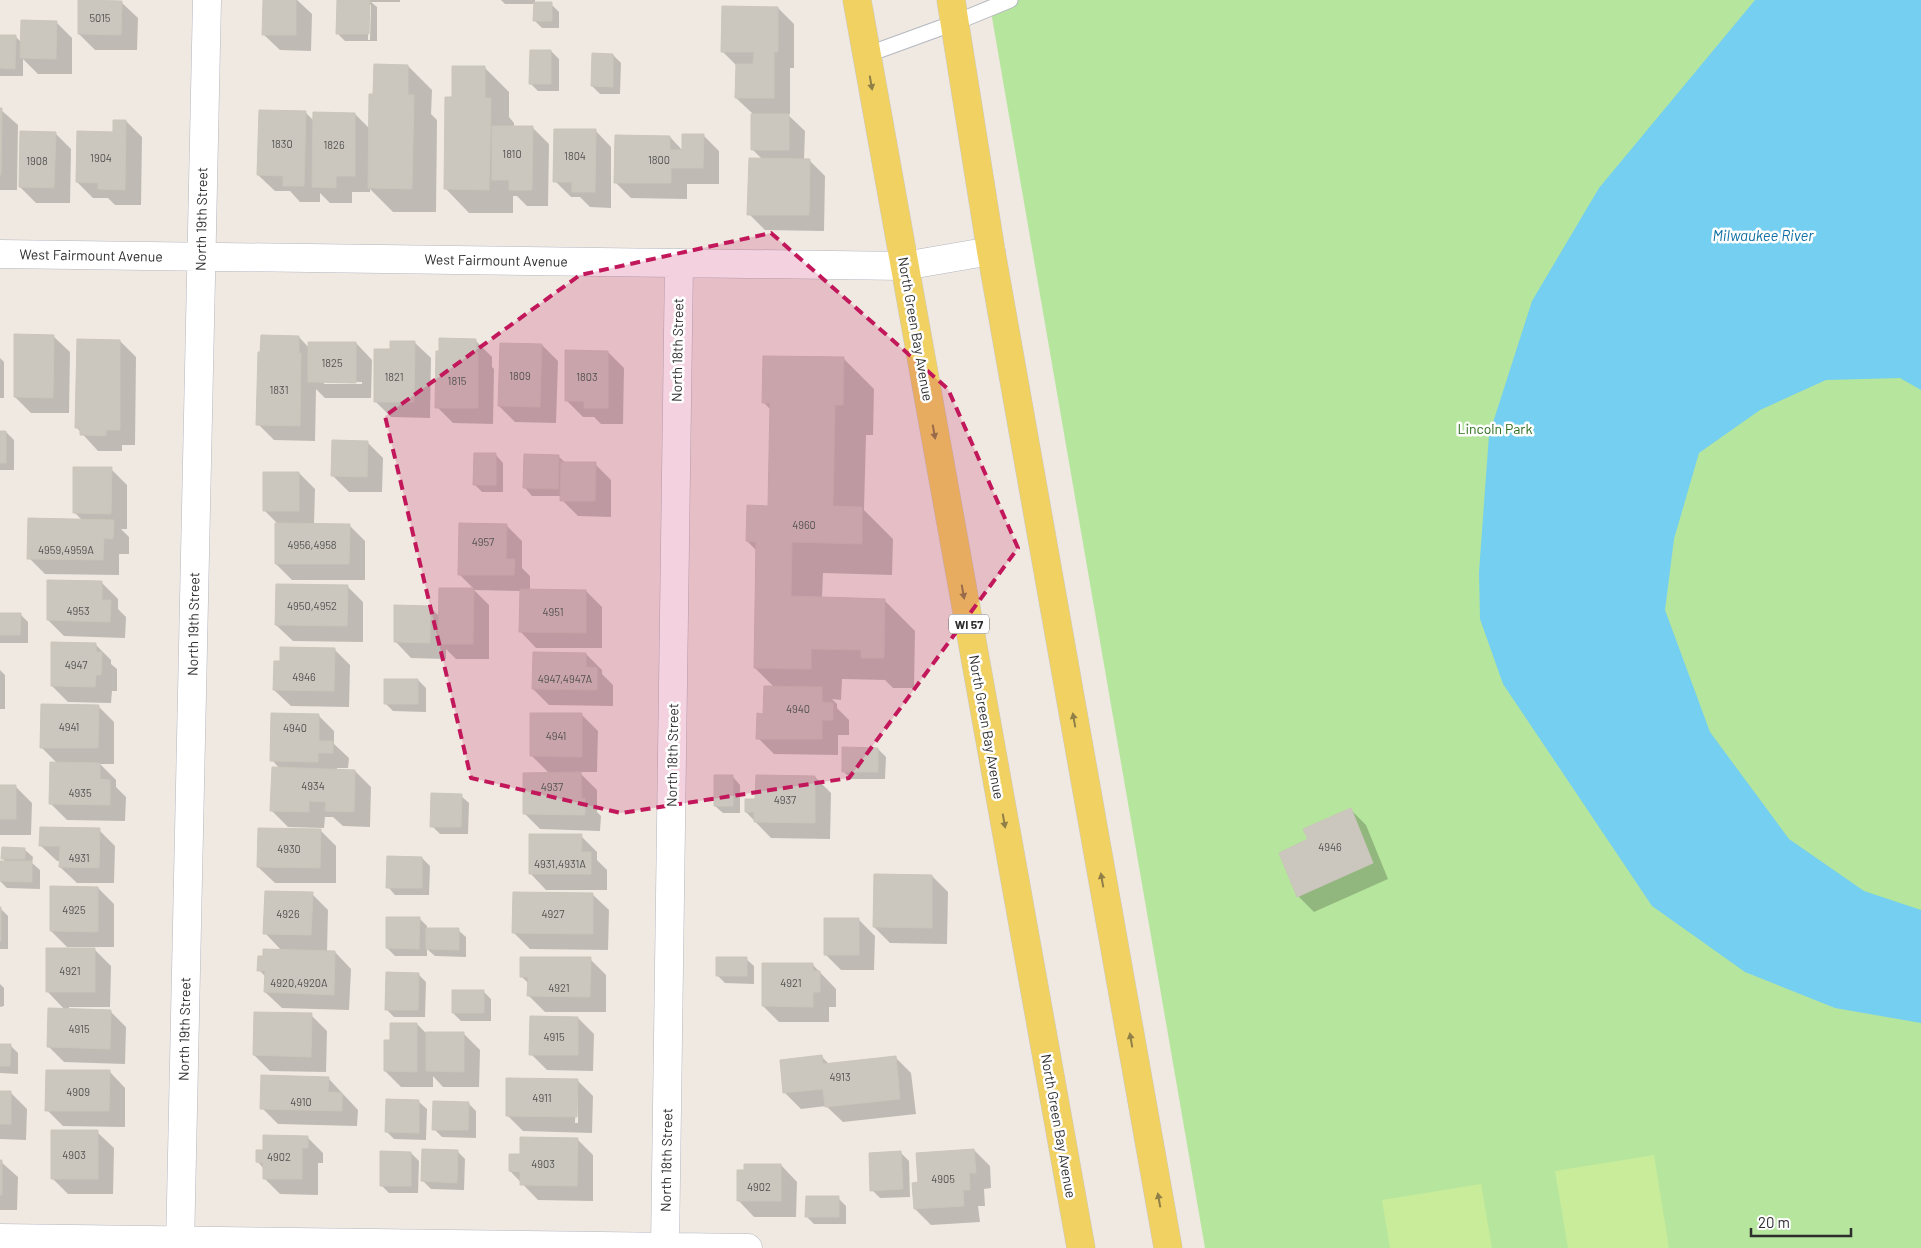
<svg xmlns="http://www.w3.org/2000/svg" width="1921" height="1248" font-family="Barlow,sans-serif">
	<rect width="100%" height="100%" fill="#efe9e1"/>
	<path fill="#b6e59e" d="M989,0H1921V1248H1205Z"/>
	<path fill="#c9ec9a" d="M1654,1155L1669,1248H1568L1555,1171Z
		M1481,1184L1492,1248H1390L1382,1200Z"/>
	<path fill="#75cff0" d="M1755,0H1921V390L1900,378L1826,380L1760,410L1699,453L1674,539L1665,610L1710,732L1789,839L1864,891L1921,910V1023L1835,1008L1745,972L1652,906L1503,684L1480,619L1479,572L1489,435L1532,301L1599,188Z"/>
	<path fill="#0003" fill-rule="evenodd" d="M264,0H297L312,14L311,51L280,50L263,34Z
		M338,0H400V2H371L377,7V41H345L338,34ZM368,5H371L370,40H368Z
		M501,0H535V3L551,4L559,12V28H542L534,20L535,4H505Z
		M121,2L138,18L137,50H95L79,34Z
		M778,8L794,24V68H790V114H787L805,131L804,160H809L825,176L824,231L765,230L749,214L763,160L752,149V113L736,98L737,66L723,52Z
		M56,22L72,38V74H38L23,59V76H0V36H15L22,43Z
		M551,51L559,59V91H538L531,84Z
		M613,55L621,63L620,94H600L592,86Z
		M408,66L432,90L431,114L437,120L436,212H393L370,189V192H352V203H330L320,193V202H300L290,191H275L258,175L305,112L314,121L355,114L370,129Z
		M485,68L509,92V117L514,123V127L533,128L549,144L548,206H527L517,196H513V213H469L446,189L453,98Z
		M0,109L18,125L17,190H0Z
		M126,121L142,137L141,205H115L108,198H93L77,182L114,133Z
		M595,130L611,147V208L590,207L580,197H571L555,181Z
		M55,133L71,149L70,203H36L20,187Z
		M703,135L719,151V184H687V199L631,198L615,182L670,137L683,151Z
		M53,336L70,352L69,413H31L15,397Z
		M299,337L309,348L356,343L372,360L371,398H325L316,389L315,441L274,440L258,424ZM324,381L362,382V384H324Z
		M120,341L136,357L135,445H122V451H98L77,428Z
		M476,341L492,357V367L494,369L493,424L453,423L437,407Z
		M414,342L431,358L430,418L391,417L375,401L391,351Z
		M542,345L558,361L556,423L515,422L499,406Z
		M608,352L624,368L623,424H601L594,417H583L567,401Z
		M0,358L4,362V398H0Z
		M843,358L874,389L873,435H866L864,510L893,539L892,575L823,573L822,598L884,600L915,631L914,688H893L885,680L842,679L841,700L832,699L837,704V708L849,720V735H838V755L774,754L758,738L775,688L755,668L757,551L747,541L769,507L771,410L763,402Z
		M0,432H6L14,440V470H0Z
		M367,442L383,458L382,492H349L333,476Z
		M496,455L503,463V492H482L474,484Z
		M558,456L566,463L595,464L611,480V517L578,516L562,500V496H532L525,488Z
		M111,469L127,485V529H121L129,537V554H119V575L45,574L29,558L82,520L74,512Z
		M299,473L315,489L314,525H349L365,541V580H292L276,564L278,524L264,510Z
		M506,525L522,541V568L530,576V590L586,591L602,607V648H536L520,631L521,591L474,590L489,605V659H456L446,649V659L411,658L395,641L430,607L440,617V589H474L459,574Z
		M102,583L118,599V609L126,617L125,638L64,636L48,620Z
		M347,586L363,602V642L293,641L276,625Z
		M0,614H20L28,622V643H0Z
		M95,644L111,660V664L117,669V691H112L111,703L68,702L52,686Z
		M334,649L350,665L349,707L291,706L274,690Z
		M586,654L602,670V674L613,685V706L549,705L533,689Z
		M0,670L5,675V709H0Z
		M418,680L426,688V712L393,711L385,703Z
		M98,706L114,722V764H100L116,780V787L126,797L125,821L67,820L51,804L57,763L41,747Z
		M581,714L598,731L597,772H579L597,790V812L601,816L600,831L540,829L524,813L550,774L531,755Z
		M318,715L334,731V744L349,758L348,768H337V771H355L371,787L370,827L343,826L333,817H325L324,828L288,827L272,811L280,769L272,760Z
		M878,749L886,757L885,779H851L843,771Z
		M733,777L740,785V813H723L715,806Z
		M815,777L831,793L830,839L771,838L746,812L756,801Z
		M0,786L16,787L32,803L31,835H0Z
		M461,796L469,803L468,834H440L432,826Z
		M1350,809L1366,825L1388,879L1314,912L1298,896L1309,840Z
		M99,830L115,846L114,883H77L60,867L61,861H57L40,845Z
		M320,830L336,846V883H275L258,867Z
		M581,836L597,852V860L607,870V890H546L530,873Z
		M25,850L33,857L32,863L40,870V889L7,888L0,881V862H6L3,859Z
		M422,858L430,866L429,895H395L388,887Z
		M932,876L948,892L947,944L890,943L874,927Z
		M98,888L114,904V947H67L51,931Z
		M312,894L328,910L327,952H335L351,969L349,1010L282,1008L265,992L266,977L259,970L265,957L282,951L265,933Z
		M592,894L609,910L608,950L530,949L514,933Z
		M0,908L8,916V949H0Z
		M419,918L427,926V929L458,930L466,937V957L435,956L427,949V956H395L387,948Z
		M859,920L875,936L874,970H841L825,954Z
		M95,950L111,966L110,1007H69V1010L110,1011L126,1027L125,1064L64,1062L48,1046L65,1010L47,991Z
		M590,959L606,975V1012H545L529,996V984L521,976Z
		M746,959L754,966V984L725,983L717,975Z
		M813,965L836,989V1007H829V1022H779L763,1006Z
		M418,974L426,982L425,1017H394L386,1009Z
		M0,984L4,988V1006L0,1007Z
		M483,991L491,999V1021H461L453,1013Z
		M311,1015L327,1031L326,1072L270,1071L254,1055Z
		M578,1018L594,1034L593,1071L547,1070L531,1054Z
		M417,1024L428,1035L464,1034L480,1050L479,1087H443L433,1076V1087H401L385,1071L392,1041Z
		M0,1045H10L18,1053V1074L0,1073Z
		M822,1057L829,1064L895,1057L911,1073L916,1114L843,1122L826,1106L801,1109L784,1092Z
		M109,1071L125,1088V1127L63,1126L47,1110Z
		M328,1078L358,1110L357,1126L278,1124L262,1108Z
		M577,1080L593,1096L592,1133L523,1131L507,1115ZM576,1094H578V1123H575Z
		M0,1092L11,1093L27,1109L26,1140L0,1139Z
		M419,1102L427,1109L426,1140L394,1139L386,1131Z
		M468,1103L476,1111V1138L442,1137L434,1129Z
		M97,1132L114,1148L113,1194H68L52,1178Z
		M307,1137L323,1153V1163H318V1195L280,1194L264,1178V1169L257,1161L264,1152Z
		M577,1139L593,1155V1201L538,1200L510,1171Z
		M974,1150L990,1166L991,1188L984,1189L985,1206H978L980,1222L931,1225L915,1209L920,1183Z
		M457,1151L465,1159L464,1190L431,1189L423,1181Z
		M411,1153L419,1161L418,1193H389L381,1185Z
		M901,1153L909,1161L910,1197L880,1198L872,1190Z
		M0,1161L18,1177L17,1210H0Z
		M781,1165L797,1182L796,1217H754L738,1200Z
		M838,1198L846,1206V1224H814L807,1217Z"/>
	<path fill="#cbc7bf" stroke="#cbc5ba" d="M78,0L122,1L121,35L78,34Z
		M263,0H296V35H262Z
		M337,0H370L369,34H336Z
		M534,2H552V21H533Z
		M722,6L778,7V52H774V98H735L736,64H753L754,52H721Z
		M21,20L57,21L56,59L20,58Z
		M0,35H16L15,69L0,68Z
		M530,50H551V84H529Z
		M592,53L613,54V87L591,86Z
		M374,64L408,65V95H414L412,189L368,188L369,94H373Z
		M452,66H485V98H491L489,190L444,189L445,97H452Z
		M0,108H2L1,175H0Z
		M259,110L306,111L304,186H283V176L257,175Z
		M313,112L355,113V176H336V188L312,187Z
		M751,114H789V150H751Z
		M113,120H126L125,190L98,189V183L76,182L77,131L113,132Z
		M492,126H533L532,190H509V180H492Z
		M554,129H596L595,192H572V182H553Z
		M20,131L56,132L54,188L19,187Z
		M682,134H704L703,168H671V183H614L615,135L670,136V150H682Z
		M749,158L810,159L809,215H747Z
		M14,334L54,335L53,398L14,397Z
		M261,335L299,336V353H301L300,426L256,425L258,352H260Z
		M439,338L476,339V352H478V408H435L436,351H439Z
		M77,339L120,340V430H106V436L80,435V428H75Z
		M390,341H415L414,402H374V349H390Z
		M308,342H356V383L308,382Z
		M500,343L542,344L540,407L498,406Z
		M565,350L608,351V408H584V401H565Z
		M763,356L844,357L843,405H835L833,506L862,507V544L792,542L791,596L885,599L884,658H861V650L811,649V669L754,668L756,542L746,541L747,505L768,506L770,403H762Z
		M0,431H6V463H0Z
		M332,440L368,441L367,477L331,476Z
		M474,453H496V485H473Z
		M524,454L559,455L558,489L523,488Z
		M561,462H596L595,501H560Z
		M73,467H112L111,514L73,513Z
		M263,472H299V511H263Z
		M28,518L114,520L113,539L104,538L103,560L27,559Z
		M275,523L350,524L349,564H275Z
		M459,523L507,524L506,559H515L514,575H458Z
		M47,580L102,581V600H111L110,622L47,620Z
		M276,584L348,585L347,626L275,625Z
		M439,588H474L473,644H438Z
		M520,589L586,590V633L519,632Z
		M394,605L430,606V643L394,642Z
		M0,613H21L20,635H0Z
		M51,642L96,643V652H102L101,675H96L95,687L51,686Z
		M280,647L335,648L334,691L273,690L274,661H280Z
		M533,652L586,653V667L597,668V690L532,689Z
		M384,679H418V704H384Z
		M764,686L822,687V702L833,703V720H822V739H756L757,713L763,714Z
		M41,704L99,705L98,748H40Z
		M271,713L319,714V741H333V753H318V762L270,761Z
		M530,713H582V757L530,756Z
		M842,747L878,748V772H842Z
		M50,762L100,763V779L110,780V805L49,804Z
		M272,767L355,770L354,812L325,811L326,802L309,801V812L270,811Z
		M581,772L582,799L585,798V815L523,814V773Z
		M714,775H733V806H714Z
		M756,775L815,776V823L754,822V812H745V799H755Z
		M0,785H16V819H0Z
		M431,793L462,794L461,827H430Z
		M1351,808L1373,863L1297,897L1279,853L1308,839L1303,829Z
		M40,827L100,828L99,868L59,867L60,846H39Z
		M258,828L321,829L320,868L257,867Z
		M529,834H582L581,852H591V874H529Z
		M2,847L25,848V859H1Z
		M387,856L422,857V888H386Z
		M0,861H32V882L0,881Z
		M874,874L932,875V928L873,927Z
		M50,886L98,887V932L50,931Z
		M265,891L313,892L311,935L263,934Z
		M513,892L593,893V934L512,933Z
		M0,907H1V941H0Z
		M386,917H420L419,949L386,948Z
		M824,918H859V955H824Z
		M426,928H459V950L426,949Z
		M46,948H95V992H46Z
		M263,949L335,951L334,995L264,992L265,971H257L258,956H263Z
		M520,957H591L590,997L527,996L528,977H520Z
		M716,957H747V976H716Z
		M762,963H813V971H820V992H813V1007L762,1006Z
		M386,972L419,973L418,1010H385Z
		M452,990H484V1013H452Z
		M48,1008L111,1010L110,1049L47,1047Z
		M254,1012L312,1013L311,1057L253,1055Z
		M530,1016L578,1017V1055H529Z
		M390,1023H417V1072L384,1071V1040H390Z
		M426,1032H464V1072L426,1071Z
		M0,1044H11L10,1066H0Z
		M822,1055L823,1064L896,1056L900,1099L825,1107L823,1089L783,1093L780,1060Z
		M46,1070H110L109,1111H45Z
		M261,1075L329,1077L328,1092L342,1093V1111L260,1109Z
		M506,1078L578,1079L577,1117L506,1116Z
		M0,1091H11V1124H0Z
		M386,1099L419,1100V1133L385,1132Z
		M433,1101L469,1102L468,1130H432Z
		M51,1130H98V1179H51Z
		M263,1135L308,1136V1148H302V1179H263V1163L256,1162V1150H263Z
		M520,1137L578,1138L577,1186L520,1185V1172L509,1171V1154H520Z
		M422,1149L458,1150L457,1183L421,1181Z
		M974,1149L976,1173H969L970,1190H963L964,1206L914,1209L912,1183L918,1182L916,1153Z
		M380,1151L411,1152V1186H380Z
		M901,1151L903,1189L870,1191L869,1153Z
		M0,1160H2V1195H0Z
		M744,1164H781V1201H737V1170H744Z
		M806,1196H839V1217H805Z"/>
	<g fill="none" stroke-linecap="round" stroke-linejoin="round">
		<defs>
			<path id="service" d="M866,55L954,23L1010,0"/>
			<path id="minor" d="M0,254L904,266L991,251
				M0,1238L748,1248
				M180,1248L207,0
				M665,1248L679,263"/>
			<path id="primary" d="M857,0L1081,1248
				M951,0L991,251L1168,1248"/>
		</defs>
		<use href="#service" stroke="#b4b7c1" stroke-width="17"/>
		<use href="#minor" stroke="#b4b7c1" stroke-width="29"/>
		<use href="#primary" stroke="#c9c9c9" stroke-width="29"/>
		<use href="#service" stroke="#fff" stroke-width="15"/>
		<use href="#minor" stroke="#fff" stroke-width="28"/>
		<use href="#primary" stroke="#f2d163" stroke-width="28"/>
	</g>
	<defs><path id="oneway-solid" d="M-6-.8H1V-3.2L6.5 0L1 3.2V.8H-6Z" transform="scale(1.25)"/></defs>
	<g fill="#908048">
		<use href="#oneway-solid" transform="translate(871 83) rotate(80)"/>
		<use href="#oneway-solid" transform="translate(934 432) rotate(80)"/>
		<use href="#oneway-solid" transform="translate(963 592) rotate(80)"/>
		<use href="#oneway-solid" transform="translate(1074 720) rotate(-100)"/>
		<use href="#oneway-solid" transform="translate(1004 821) rotate(80)"/>
		<use href="#oneway-solid" transform="translate(1102 880) rotate(-100)"/>
		<use href="#oneway-solid" transform="translate(1131 1040) rotate(-100)"/>
		<use href="#oneway-solid" transform="translate(1159 1200) rotate(-100)"/>
	</g>
	<path fill="#c2185b" fill-opacity="0.2" stroke="#c2185b" stroke-width="4" stroke-dasharray="10 6" stroke-linejoin="round" d="M771,233L948,389L1018,548L849,778L621,813L471,778L385,416L580,275Z"/>
	<g text-anchor="middle" dominant-baseline="central" stroke-width="5" stroke-linejoin="round" paint-order="stroke">
		<g font-size="11" fill="#555452">
			<text x="100" y="17">5015</text>
			<text x="282" y="143">1830</text>
			<text x="334" y="144">1826</text>
			<text x="512" y="153">1810</text>
			<text x="575" y="155">1804</text>
			<text x="101" y="157">1904</text>
			<text x="659" y="159">1800</text>
			<text x="37" y="160">1908</text>
			<text x="332" y="362">1825</text>
			<text x="520" y="375">1809</text>
			<text x="394" y="376">1821</text>
			<text x="587" y="376">1803</text>
			<text x="457" y="380">1815</text>
			<text x="279" y="389">1831</text>
			<text x="804" y="524">4960</text>
			<text x="483" y="541">4957</text>
			<text x="312" y="544">4956,4958</text>
			<text x="66" y="549">4959,4959A</text>
			<text x="312" y="605">4950,4952</text>
			<text x="78" y="610">4953</text>
			<text x="553" y="611">4951</text>
			<text x="76" y="664">4947</text>
			<text x="304" y="676">4946</text>
			<text x="565" y="678">4947,4947A</text>
			<text x="798" y="708">4940</text>
			<text x="69" y="726">4941</text>
			<text x="295" y="727">4940</text>
			<text x="556" y="735">4941</text>
			<text x="313" y="785">4934</text>
			<text x="552" y="786">4937</text>
			<text x="80" y="792">4935</text>
			<text x="785" y="799">4937</text>
			<text x="1330" y="846">4946</text>
			<text x="289" y="848">4930</text>
			<text x="79" y="857">4931</text>
			<text x="560" y="863">4931,4931A</text>
			<text x="74" y="909">4925</text>
			<text x="288" y="913">4926</text>
			<text x="553" y="913">4927</text>
			<text x="70" y="970">4921</text>
			<text x="299" y="982">4920,4920A</text>
			<text x="791" y="982">4921</text>
			<text x="559" y="987">4921</text>
			<text x="79" y="1028">4915</text>
			<text x="554" y="1036">4915</text>
			<text x="840" y="1076">4913</text>
			<text x="78" y="1091">4909</text>
			<text x="542" y="1097">4911</text>
			<text x="301" y="1101">4910</text>
			<text x="74" y="1154">4903</text>
			<text x="279" y="1156">4902</text>
			<text x="543" y="1163">4903</text>
			<text x="943" y="1178">4905</text>
			<text x="759" y="1186">4902</text>
		</g>
		<rect fill="#fff" stroke="#6d6d6d" stroke-width="1" x="949" y="614.5" width="40" height="19" rx="4"/>
		<g font-size="12" font-weight="bold" fill="#2e2e2e">
			<text x="969" y="624">WI 57</text>
		</g>
		<g font-size="14" fill="#2e2e2e" stroke="#fff">
			<text transform="translate(201 219) rotate(-89)">North 19th Street</text>
			<text transform="translate(91 255) rotate(1)">West Fairmount Avenue</text>
			<text transform="translate(496 260) rotate(1)">West Fairmount Avenue</text>
			<text transform="translate(916 329) rotate(80)">North Green Bay Avenue</text>
			<text transform="translate(677 350) rotate(-89)">North 18th Street</text>
			<text transform="translate(193 624) rotate(-89)">North 19th Street</text>
			<text transform="translate(987 727) rotate(80)">North Green Bay Avenue</text>
			<text transform="translate(672 755) rotate(-89)">North 18th Street</text>
			<text transform="translate(184 1029) rotate(-89)">North 19th Street</text>
			<text transform="translate(1059 1126) rotate(80)">North Green Bay Avenue</text>
			<text transform="translate(666 1160) rotate(-89)">North 18th Street</text>
		</g>
		<g font-size="14" fill="#2c6e1b" stroke="#fff">
			<text x="1495" y="428">Lincoln Park</text>
		</g>
		<g font-size="15" font-style="italic" fill="#0d6fa3" stroke="#fff">
			<text x="1763" y="235">Milwaukee River</text>
		</g>
	</g>
	<path d="M1751 1228v8h100v-8" fill="none" stroke="#2e2e2e" stroke-width="2.5"/>
	<text x="1758" y="1228" font-size="15" fill="#2e2e2e" stroke="#ffffff" stroke-width="4" paint-order="stroke">20 m</text>
</svg>
